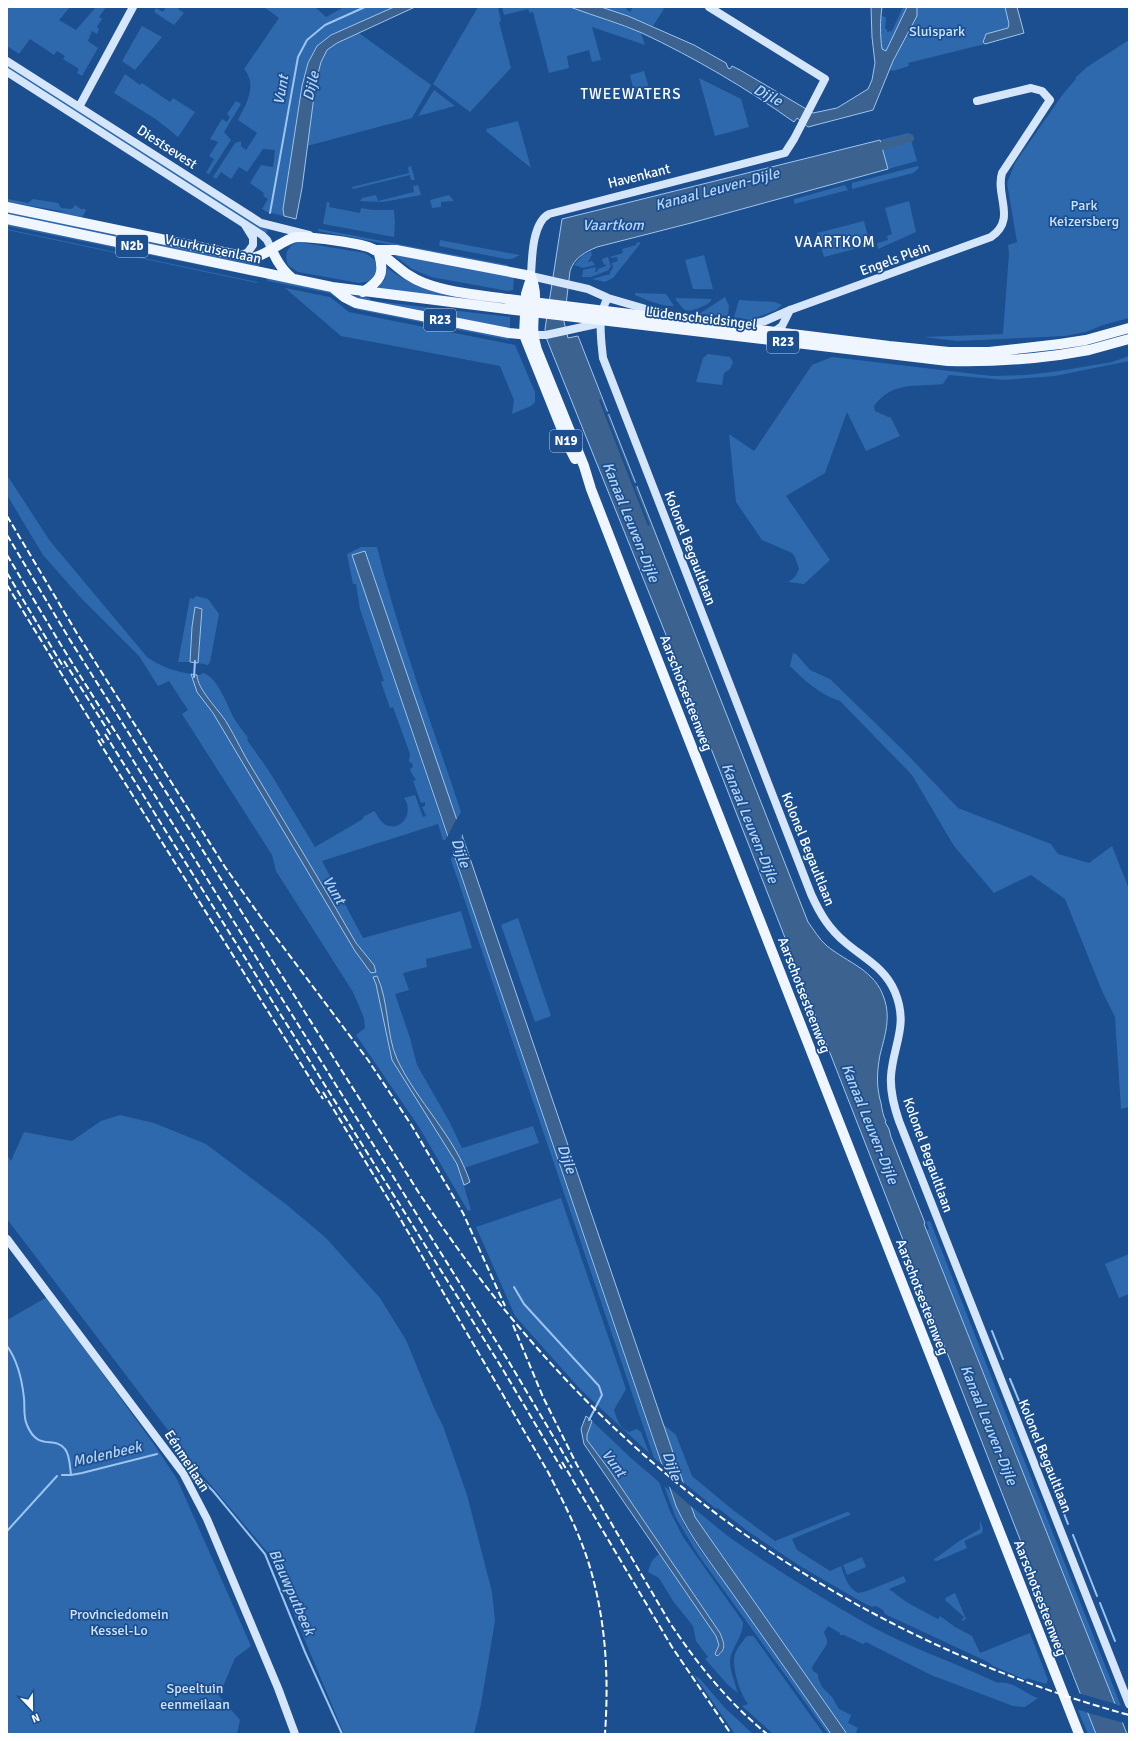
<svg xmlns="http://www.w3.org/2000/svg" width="1136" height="1741" font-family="Signika,sans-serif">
	<rect width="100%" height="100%" fill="#1b4f8f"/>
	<path fill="#2e69ad" d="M7,7H70L59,20L76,30L96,7H106L99,17L102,19L97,27L99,29L97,34L92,31L88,41L98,48L82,76L77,73L79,69L63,59L65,56L57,51L54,55L30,39L19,54L7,46Z
		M166,7H180L178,9L184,13L174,25L154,12L156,8L163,12Z
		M264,7H315L326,17L344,7H394L331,35L317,46L283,209L284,216L267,212L262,209L268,199L263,196L264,193L250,183L261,165L273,167L275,150L263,149L247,172L239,167L231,179L221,172L216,179L213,177L235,143L241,141V146L246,150L257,133L238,120C246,104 258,85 244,69L279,18Z
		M478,7H498L501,21L499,22L511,68L470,112L433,84Z
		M502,7H570L641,33L645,45L592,27L601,60L592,62L589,50L567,56L569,68L549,73L533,12L530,13L528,9L504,15Z
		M601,7H627L626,9L630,12L633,7H662L664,9L653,26Z
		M903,7H907L886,51L882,49L880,28L881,16L886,17L885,29H887V32L892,31Z
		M917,7H1005L1009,24L1008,28L986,34L983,42L985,44L908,63L909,66L893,71L889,69L916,18Z
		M142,26L162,37L135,70L122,61Z
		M359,33L431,85L412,118L307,146C310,124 314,63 328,49C337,41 349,38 359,33Z
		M1129,40V318L1103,325L1086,332L1065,336L957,341L923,337L1003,334L1009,253L1008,245L1017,242L1007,183L1015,163L1063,94L1076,79L1075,78L1087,67Z
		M7,65L257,224L268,230L266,233L7,68Z
		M644,71L649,88L634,92L630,75Z
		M125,74L140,85L142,83L170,102L173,98L195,112L178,137L157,120L114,93Z
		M699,78L741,99L749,127L715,136Z
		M434,90L455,106L418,116Z
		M236,101L241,104L224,132L231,140L209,174L206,173L214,159L209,156L218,142L210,139L222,119L227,122L230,117L227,114Z
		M518,121L531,168L487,132L486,129Z
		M909,133L917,161L888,169L880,140Z
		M411,166L415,180H411L410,175L353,189L352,187L409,173L408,167Z
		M918,166L919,168L913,173L852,189V183Z
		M418,185L421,195L383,202L360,201L362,198L376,195L378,201L414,192L413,186Z
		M845,185L848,190L794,204V199Z
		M449,195L454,201L441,202V207L432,208L430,200Z
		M8,199L28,203L33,199L58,203L61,208L72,209L75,205L81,209H85L86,211L82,217L46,211L67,212L7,202Z
		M909,201L916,232L878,249L877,243L888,240L887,236L892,234L885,208Z
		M327,202L330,203L329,207L360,213L361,208L373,210H394L395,222L394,237L323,224Z
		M7,211L258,261L260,269L7,216Z
		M864,221L870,245L824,257L817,233Z
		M7,224L257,276L258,277L7,226Z
		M7,229L257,282V283L7,230Z
		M319,229L508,265V267L318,231Z
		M440,240L520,255L512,259H506L439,246Z
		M298,242L365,253L375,260L377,271L370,281L359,283L298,272L288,265C284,254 287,246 298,242Z
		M640,242V244L613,278L605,282L592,279L610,274V272L613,268L612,263L618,261L617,257L611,258L610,257L623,253L622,249L636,245V243Z
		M591,251L592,255L588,262L592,261L595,265L583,268L574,265L582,256Z
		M391,253L514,277L513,290L508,291L431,277L412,269Z
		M704,255L713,289H693L685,260Z
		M608,257L611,267L609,268V270L591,277H582L583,270L596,267L595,272L598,271V269L606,266V264L604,265L602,259Z
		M387,268C426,296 457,293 501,304L377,289L385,279Z
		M266,278L329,291L509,337V340L359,310L351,307L329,293L268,281Z
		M285,288L330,297L349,312L515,345L535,392V402L531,406L512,414L514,400L500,366L341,336Z
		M635,293L666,294L674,306C662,307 647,300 635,295Z
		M350,295L370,298V300L374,301L510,317V328L359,300Z
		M725,297L729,306L728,316L699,314Z
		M676,298L711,299V301C708,305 690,313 685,310C682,308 679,303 676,300Z
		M739,300L775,302L782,305L776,310L750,320L734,317Z
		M708,354L730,357L733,362L730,369L724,373L722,385L696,382L703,358Z
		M1129,356V361L1055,376L1005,380L949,375L943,384C916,387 892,381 874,406L875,411L891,418L900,436L866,451L847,412L825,473L786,496L830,560L804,584L788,582L795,577L799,569L795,557L792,553L762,540L736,502L729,434L754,451L810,368L812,365L832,357L992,376L1026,375L1059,371L1112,362Z
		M7,475L50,541L147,657C164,669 180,673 200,675L203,673C219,678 227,706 235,720C239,726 244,732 248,738L247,740L269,771L315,847L363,819L364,815L365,816L374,811C378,815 380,822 386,825C403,832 414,811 404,798L415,795L423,817L426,816L422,807L425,806V802L421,803L413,781L416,780C414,776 411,774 410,769L413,767L412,763L409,762L410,754L393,707L390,708L381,682L384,681L360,609L356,584H353L347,554L361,547H377C399,637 432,724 461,812L456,820L365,551L352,555L447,837L445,840H443L438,824L322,861L363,938L461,911L472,948L426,959L427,967L403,973L409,990L395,994L410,1038L417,1065L449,1121L462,1148L533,1126L539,1143L461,1169L468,1184L464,1186L471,1210L468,1211L419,1127L356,1035L365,1028L364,1018L353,992L276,871L272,855L182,714L188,710L169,681L158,686L139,656L81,598L43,555L7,495Z
		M196,596L208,599L219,614L210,662L208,665L198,663L202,609L192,627L190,662H178L190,598L193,599Z
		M793,653L796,654L810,670L830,679L904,751L958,808L1051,844L1058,854L1089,863L1112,846L1129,889V1107L1121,1109L1115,1017L1102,991L1065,899L1031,875L994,893L954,846L912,775L840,701C820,695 804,680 790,666Z
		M453,853L661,1464L654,1458L451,860Z
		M518,918L551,1016L535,1022L501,925Z
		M120,1115L154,1123L206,1144L287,1205L326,1238L380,1298L406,1340L434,1408L443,1426L467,1495L492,1592L495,1621L481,1704L474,1734H344L269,1554L199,1471L7,1219V1155L11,1161L24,1132L72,1141L101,1121Z
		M561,1198L626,1389L614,1410C617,1419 619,1428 629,1432L637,1429L641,1432L649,1453L581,1390L515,1316L476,1227Z
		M930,1221L1121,1706L1113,1704L1104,1676L927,1230L929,1229L926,1222Z
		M1129,1254V1294L1119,1298L1105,1264Z
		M47,1297L153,1443L177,1479L251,1646L235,1658L219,1696L240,1720L237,1734H7V1320Z
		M592,1421L632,1459L659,1482L670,1511L683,1537L743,1622C744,1636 731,1647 730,1661C730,1671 735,1683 738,1693L728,1685L705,1659L708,1657L696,1641L693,1626L673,1601L659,1578L648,1572C650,1564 652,1559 659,1554L716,1636L719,1647L715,1654L722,1653L720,1633L608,1468L587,1440V1435Z
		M664,1425L676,1435L692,1476L733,1510L775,1541L847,1512L850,1513V1515L792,1539L797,1550L830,1571L841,1566C845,1577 847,1587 858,1593L867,1591L904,1576L906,1582L889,1589L908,1603L938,1619L940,1616L955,1627L972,1636L980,1653L1030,1633L1048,1680L1046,1684L1027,1678L1026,1680L993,1666L988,1662L885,1614L883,1610L876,1606L872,1607L860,1601L800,1566L749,1532L719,1509L715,1508L683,1482Z
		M664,1486L670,1491L684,1525L702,1553L727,1585L831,1734H828L699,1556L676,1518Z
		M691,1506C704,1516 716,1527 729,1537C773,1568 819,1596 865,1623C907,1647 954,1662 998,1683C1013,1680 1025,1694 1038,1698L1025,1707L1013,1706L931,1675L866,1642L863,1644L844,1635H840V1633L828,1626L824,1632L827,1640V1644L812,1667L813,1671L818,1674V1678L822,1687L832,1697L839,1709L851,1715L848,1723L858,1728L856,1732L859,1734H847L695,1517Z
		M980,1520L983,1529L982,1533L964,1541L967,1548L937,1561L933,1560L961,1540L980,1529Z
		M862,1557L866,1567L847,1575L843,1565Z
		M955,1593L966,1619L963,1621L962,1620L964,1617L946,1601L945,1598Z
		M748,1636H753L755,1638L824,1734H773L742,1706L748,1704C740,1694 731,1666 735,1654C737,1648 742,1643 745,1638Z
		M694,1675L700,1679L725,1708L753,1734H735Z
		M1078,1710L1088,1712L1096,1734H1088Z"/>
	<path fill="#3c6290" stroke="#9cc4f0" d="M394,7H415L337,43L327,50L321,62L316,81L302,188L296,219L284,216L283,209L302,86L308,63L317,46L331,35Z
		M570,7H601L628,16L694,45L726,63L728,68L730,69L732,66L740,70L813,113L837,108L868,89L872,80L875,63L872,37L871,7H882C880,21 880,34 882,49L886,51L907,7H917V16L893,61L873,110L808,127L797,118L794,122C746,88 695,58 642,33C619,23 594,16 570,7Z
		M1005,7H1017L1024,33L985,44L983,42L986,34L1008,28L1009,24Z
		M880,140L888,169L691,223L597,247C585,252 574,258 570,271L564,322L568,338L578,336L808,922C814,930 819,939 827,946C848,963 875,970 884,998C891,1018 885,1035 880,1055C877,1071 876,1087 881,1103C882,1109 883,1116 886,1121L885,1122L889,1129L891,1137L925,1223L924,1224L1127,1734H1096L689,692L547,340L545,329L562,219Z
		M365,551L695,1517L847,1734H831C798,1686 763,1637 730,1590C711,1563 690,1537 676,1506L352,555Z
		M195,607L202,609L198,663L190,662L192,627Z
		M191,674L197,675C197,689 219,710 227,723C236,738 243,754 252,768C287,826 322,884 356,943L374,965L376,972L371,973L355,951L213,713L197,692Z
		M377,976C389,1001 386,1035 397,1059C417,1102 455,1136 470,1182L464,1185L457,1164L392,1060L376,984L373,977Z
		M586,1416L592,1421L587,1435V1440L608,1468L720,1633C724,1643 727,1649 717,1656L715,1654L719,1645L716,1636L584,1444L581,1429Z"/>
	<path fill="#1b4f8f" d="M601,399L606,412L609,411L610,413L607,415L634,483L638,482L639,485L635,487L650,525L648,526L599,400Z
		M457,818L463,833L451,855L446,839Z
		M658,1461L686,1485L694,1509L666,1484Z
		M1078,1693L1116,1704L1124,1723L1085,1712Z"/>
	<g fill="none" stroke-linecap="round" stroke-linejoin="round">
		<path stroke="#9cc4f0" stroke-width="2" d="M270,213L298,57L307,40L325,25L365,7
			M194,677L195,661
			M514,1287L524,1304L599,1386L602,1395L589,1420
			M992,1331L1003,1359
			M7,1346C18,1361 22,1380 24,1398C25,1406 23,1417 27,1425C38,1452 54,1435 65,1449C70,1455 70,1468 71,1475
			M1010,1379L1031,1430
			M1040,1452L1068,1524
			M184,1455L197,1475L213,1491L265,1554L305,1652L342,1734
			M62,1475H71L82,1473L157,1454
			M7,1531L57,1476
			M1073,1535L1097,1596
			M1100,1603L1115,1641"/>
		<path stroke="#3c6290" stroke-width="8" d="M871,149L910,138"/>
		<path stroke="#d6e6fa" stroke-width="8" d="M7,61L261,223L309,235
			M7,72L262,235L267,240L272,250
			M79,107L133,7
			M241,256L248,252L253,245V238L245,225
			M608,298C597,314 601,339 603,358L811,894C820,914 829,929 846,943C865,959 885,968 895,992C909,1026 893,1045 891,1076C890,1092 894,1106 899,1121L1129,1704
			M663,314L608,298L588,289L531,276C532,258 532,223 549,214L785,153L794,139L825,79L709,7
			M743,326L765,321L790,310L991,237C1017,219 995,196 1002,173L1050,100L1042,91L1031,88L977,101
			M771,334L782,326L790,310
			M532,335H546L601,323
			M7,1239L183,1473L207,1519L278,1688L295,1734"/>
		<path stroke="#f0f6ff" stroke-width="10" d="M7,207L252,258C269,255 285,237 298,237C313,237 362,243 373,249C392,259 402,275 424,283C450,293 480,295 508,299
			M7,219L332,287L507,309
			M272,250C277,262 283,271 293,279
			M374,250H396L531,276
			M531,276C533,282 535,289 535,295C535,316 530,329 537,350L584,466L591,489L629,587L1079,1734
			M531,278L526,294L524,335L568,445L575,459
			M332,287L344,297L356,303L509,333L530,335
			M363,292C380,281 385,274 379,254
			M1060,344L1086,340L1129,328
			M1059,355L1089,350L1129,339"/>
		<path stroke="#fff" stroke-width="2" stroke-dasharray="7 3" stroke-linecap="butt" d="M7,516L78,635L225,867L260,916L368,1060L412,1126L463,1213L505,1306
			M7,535L70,640L419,1193C452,1242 486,1289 525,1334C682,1519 895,1651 1129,1715
			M7,555L61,645L509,1362L572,1468
			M7,573L64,668
			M7,585L104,743
			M64,661L112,737
			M105,734L502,1368L562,1469
			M98,740L323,1099
			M323,1092L401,1220L548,1472C563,1501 578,1530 588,1561C606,1618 609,1675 605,1734
			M513,1325L543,1397L577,1465L670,1623C698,1665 728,1702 767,1734
			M562,1462L672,1647L731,1734"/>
		<path stroke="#f0f6ff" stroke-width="10" d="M508,299L889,346L949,352H989L1060,344
			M507,309L948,361C985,362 1022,360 1059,355"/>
	</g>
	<g text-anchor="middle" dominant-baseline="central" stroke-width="3.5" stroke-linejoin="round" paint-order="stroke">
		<g fill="#1b4f8f" stroke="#bbcadd" stroke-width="1">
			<rect x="116" y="235" width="32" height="22" rx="3"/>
			<rect x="424" y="309" width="32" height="22" rx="3"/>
			<rect x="767" y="331" width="32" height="22" rx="3"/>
			<rect x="550" y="430" width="32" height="22" rx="3"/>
		</g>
		<g font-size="13" font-weight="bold" fill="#fff">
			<text x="132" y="246">N2b</text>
			<text x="440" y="320">R23</text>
			<text x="783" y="342">R23</text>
			<text x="566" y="441">N19</text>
		</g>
		<g font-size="14" fill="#cfe3fa" stroke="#1b4f8f">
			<text x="937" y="31">Sluispark</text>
			<text x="1084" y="205">Park<tspan x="1084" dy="16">Keizersberg</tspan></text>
			<text x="119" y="1614">Provinciedomein<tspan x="119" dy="16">Kessel-Lo</tspan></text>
			<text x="195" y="1688">Speeltuin<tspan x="195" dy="16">eenmeilaan</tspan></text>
		</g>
		<g font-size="14" fill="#fff" stroke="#1b4f8f">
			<text transform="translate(167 147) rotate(33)">Diestsevest</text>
			<text transform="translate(639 176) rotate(-14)">Havenkant</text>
			<text transform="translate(213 249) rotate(12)">Vuurkruisenlaan</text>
			<text transform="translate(895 259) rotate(-20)">Engels Plein</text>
			<text transform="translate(701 318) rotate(7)">Lüdenscheidsingel</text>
			<text transform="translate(690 548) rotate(69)">Kolonel Begaultlaan</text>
			<text transform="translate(686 693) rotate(69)">Aarschotsesteenweg</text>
			<text transform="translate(808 849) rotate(68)">Kolonel Begaultlaan</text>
			<text transform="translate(804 995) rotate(69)">Aarschotsesteenweg</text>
			<text transform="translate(928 1155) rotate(70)">Kolonel Begaultlaan</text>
			<text transform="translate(922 1297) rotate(69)">Aarschotsesteenweg</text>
			<text transform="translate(1045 1456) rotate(68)">Kolonel Begaultlaan</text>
			<text transform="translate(187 1461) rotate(57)">Eénmeilaan</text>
			<text transform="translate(1040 1598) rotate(69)">Aarschotsesteenweg</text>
		</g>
		<g font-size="15" font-style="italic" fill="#b5d3f5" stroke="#1b4f8f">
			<text transform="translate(311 86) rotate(-77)">Dijle</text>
			<text transform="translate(281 90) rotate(-80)">Vunt</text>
			<text transform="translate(768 95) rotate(28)">Dijle</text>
			<text transform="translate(717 189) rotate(-15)">Kanaal Leuven-Dijle</text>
			<text x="613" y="225">Vaartkom</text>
			<text transform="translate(631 522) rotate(68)">Kanaal Leuven-Dijle</text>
			<text transform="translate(750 823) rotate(68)">Kanaal Leuven-Dijle</text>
			<text transform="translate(461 853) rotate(71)">Dijle</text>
			<text transform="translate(334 890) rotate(59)">Vunt</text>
			<text transform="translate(870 1124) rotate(68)">Kanaal Leuven-Dijle</text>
			<text transform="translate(567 1159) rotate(71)">Dijle</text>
			<text transform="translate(989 1425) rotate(68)">Kanaal Leuven-Dijle</text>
			<text transform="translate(107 1454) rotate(-13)">Molenbeek</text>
			<text transform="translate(614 1463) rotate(53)">Vunt</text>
			<text transform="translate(672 1466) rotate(71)">Dijle</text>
			<text transform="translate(292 1592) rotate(66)">Blauwputbeek</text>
		</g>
		<g font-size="15" letter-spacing="1" fill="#fff" stroke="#1b4f8f">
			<text x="631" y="94">TWEEWATERS</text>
			<text x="835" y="242">VAARTKOM</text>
		</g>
	</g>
	<rect width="1136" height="1741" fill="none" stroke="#ffffff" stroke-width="16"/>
	<g transform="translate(32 1709) rotate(158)" stroke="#1b4f8f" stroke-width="3" paint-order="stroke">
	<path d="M0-3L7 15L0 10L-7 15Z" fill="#ffffff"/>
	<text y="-6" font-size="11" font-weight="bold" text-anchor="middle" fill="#ffffff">N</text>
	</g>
</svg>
